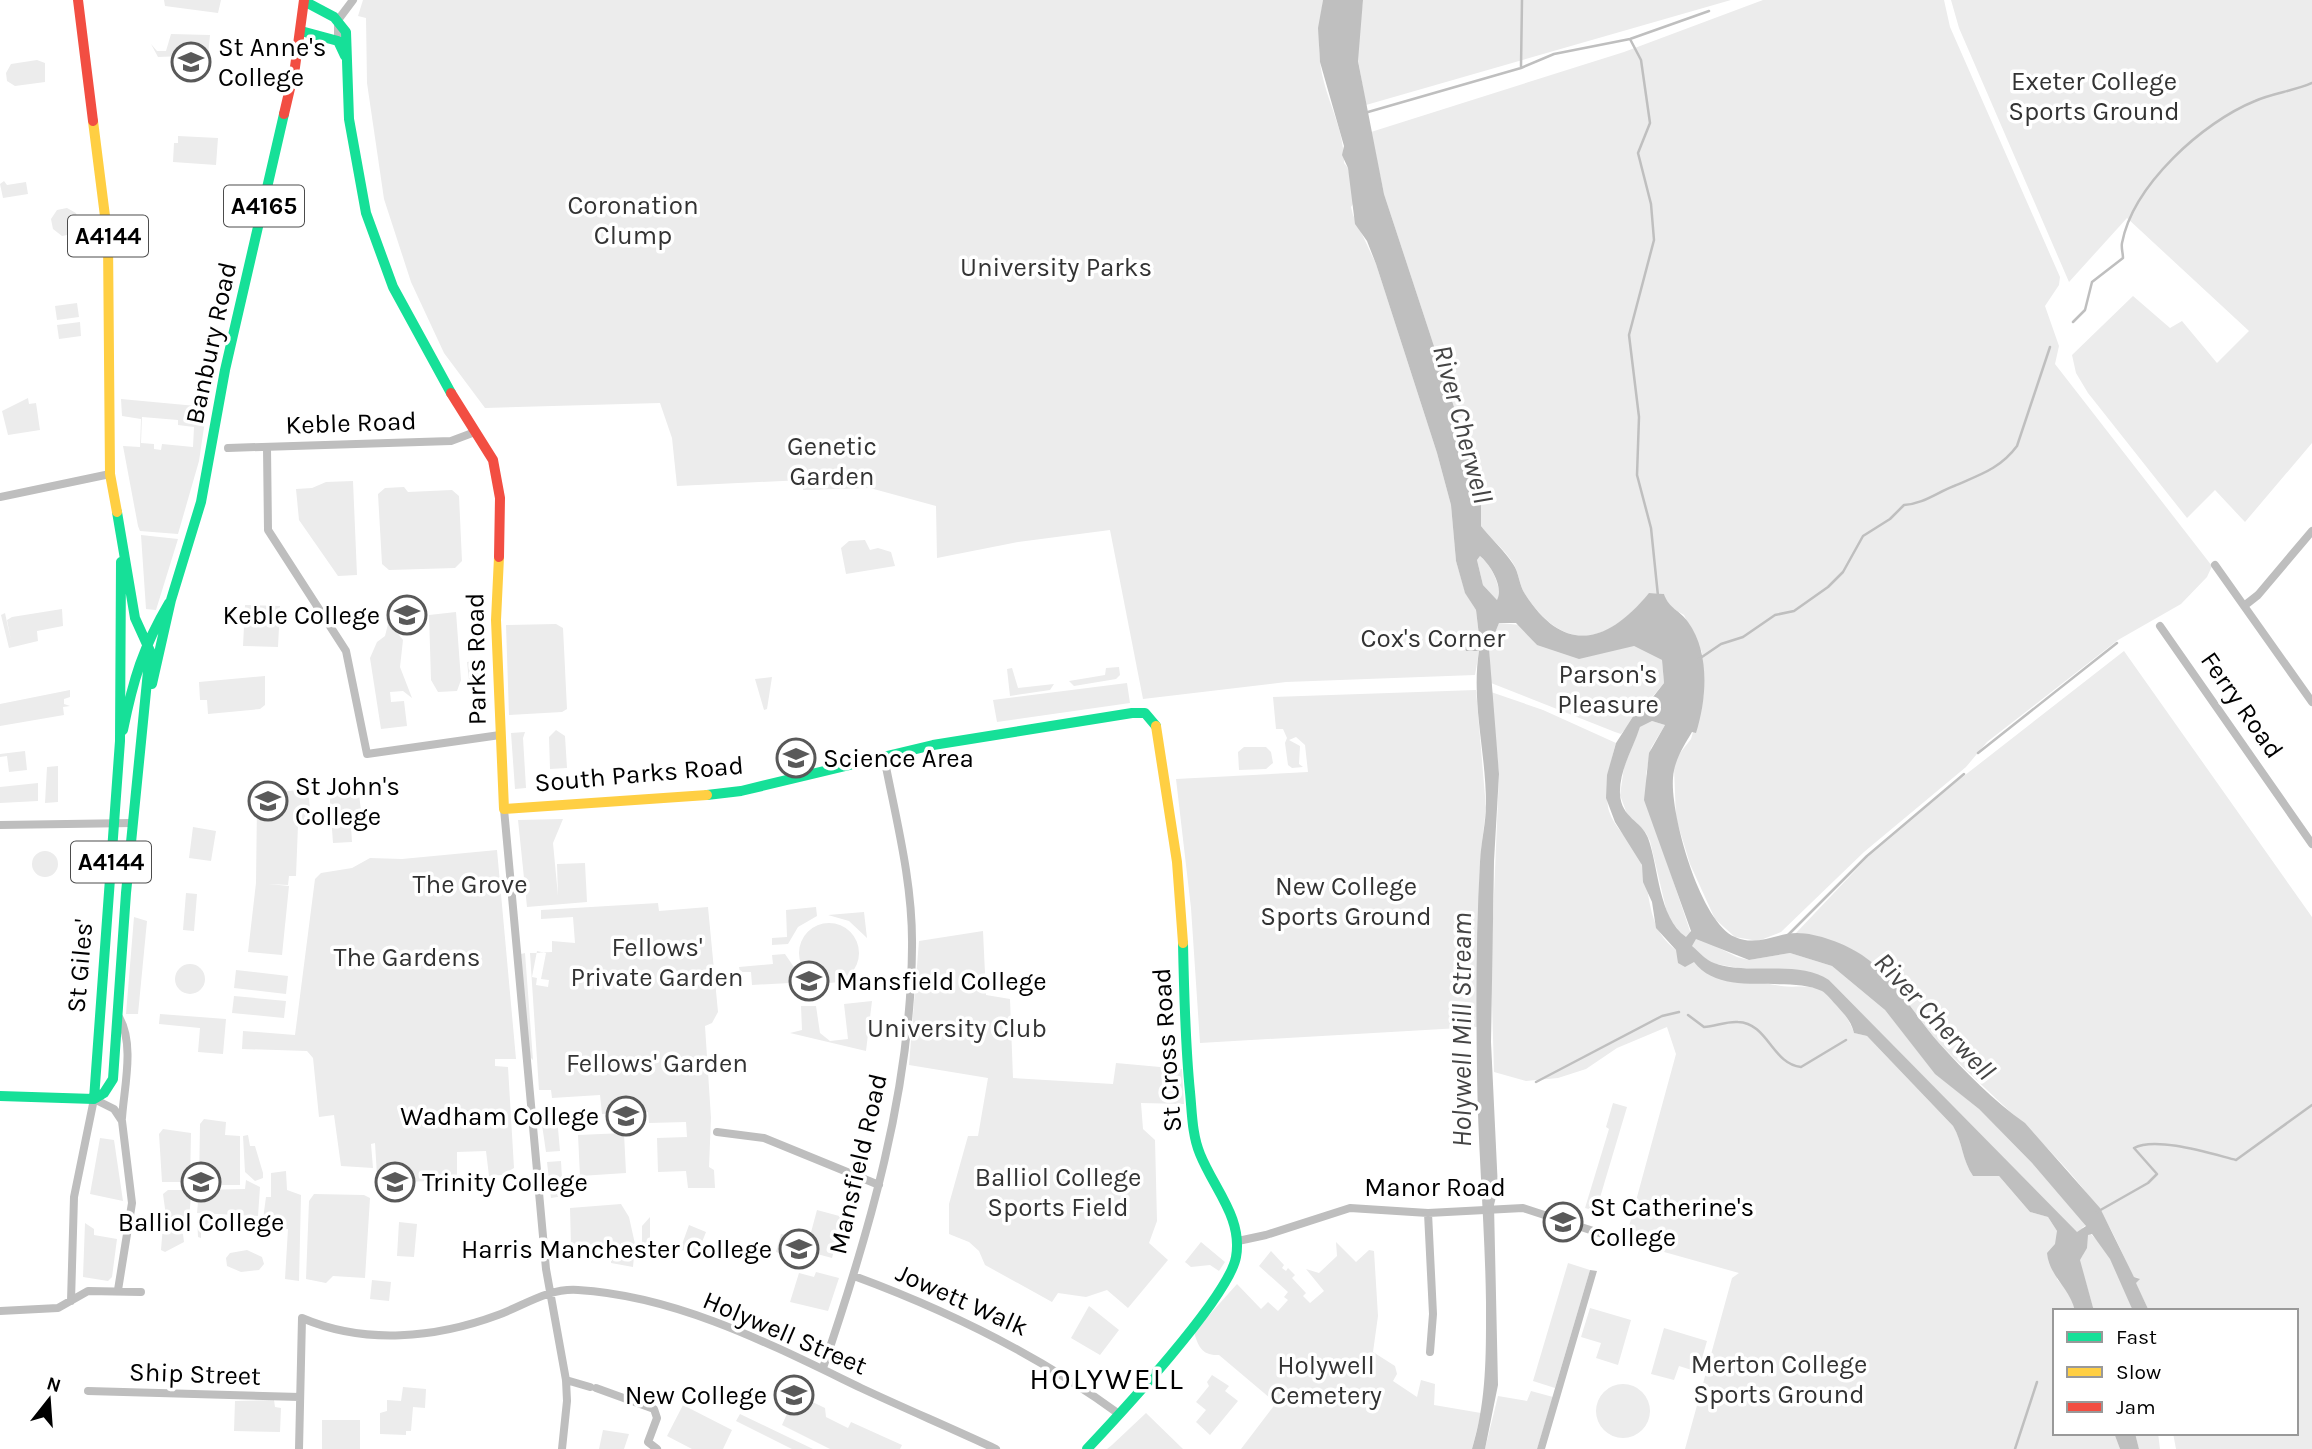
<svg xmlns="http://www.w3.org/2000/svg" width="2312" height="1449" font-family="Karla,sans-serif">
	<rect width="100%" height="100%" fill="#fff"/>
	<path fill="#ececec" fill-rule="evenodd" d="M164,0H221L218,13L165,6Z
		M363,0H1323C1320,21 1318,39 1320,61C1323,95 1345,128 1344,163L1348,168L1355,201L1351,207L1353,215L1376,264L1437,453L1451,505L1456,561L1465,592L1476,610L1480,645L1475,675L1286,682L1143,699L1110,530L1018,542L937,558L936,506L870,488L803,490V480L677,486L672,438L660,403L485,408L444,353L411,282L384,199L367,83L366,18L358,16Z
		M1363,0H1731L1366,105L1357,54Z
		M1763,0H1944L1950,27L2060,277L2059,285L2045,306L2059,346L2055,364L2212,566L2207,577L2181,604L2118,640L1987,742L1966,767L1864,852L1781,932L1758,941L1735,937L1715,919L1690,864L1676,818L1674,768L1677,757L1691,739L1704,694L1702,652L1684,615L1667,605L1664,594L1650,593C1607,644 1565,655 1525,594C1519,585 1519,572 1513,563C1505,550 1491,539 1481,526V502L1455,410L1384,194L1371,132L1624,52Z
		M1951,0H2312V443L2245,522L2215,490L2187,518L2088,393L2076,373L2072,355L2133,296L2170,328L2182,321L2217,363L2249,331L2127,218L2069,282L1959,28Z
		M171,34L210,35L208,55L158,57L151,44L157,51H166Z
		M37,60L45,63V82L15,86L7,81L6,73L11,64Z
		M178,136L218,138L216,165L173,162L174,143H178Z
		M4,181L7,185L26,182L28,194L3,198L0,184Z
		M67,208L76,213L79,226L72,234L62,236L53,229L51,219L57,210Z
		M77,303L79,317L57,320L55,306Z
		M80,322L81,336L59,339L57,325Z
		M28,398L29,404L36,403L40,430L8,435L2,411Z
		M121,399L207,407L199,461L178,534L140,531L138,526L123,446L140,447L141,419L122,416ZM142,417L178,420V425L194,427L193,447L162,444L161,450L154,449V444L141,443Z
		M353,481L357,575L338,576L299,520L296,489L312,488L326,482Z
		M404,487L408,492L452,490L459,496L462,561L455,568L389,570L382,564L378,494L385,488Z
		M141,535L178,539L156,610L146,609Z
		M865,540L870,550L878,548L891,552L895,566L846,574L841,548L849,541Z
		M1480,556C1492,566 1499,583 1500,598L1497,600L1483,585L1477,560Z
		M245,605L280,606L278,647L243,646Z
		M62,609L63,626L37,631L38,641L9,648L1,615L5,613L11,641L7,620L12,617Z
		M456,612L461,680L457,691L438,692L431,680L429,615Z
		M385,617L403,640L400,667L412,698L403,691L390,692L391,702L404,701L407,726L381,729L370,658L377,642L385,636L388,624Z
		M1499,623L1521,625L1537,645L1634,646L1662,660L1664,683L1621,734L1615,732L1491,683L1489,648Z
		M556,624L563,628L567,709L562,712L509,715L506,625Z
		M2124,651L2312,917V1449H2176L2173,1433H2296V1311H2149L2135,1282L2139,1278L2134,1277C2122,1254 2112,1227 2097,1207C2053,1145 1994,1100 1942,1046C1914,1017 1897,977 1861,955C1842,942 1819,937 1796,933L1868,857L1960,779Z
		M485,660L486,689H470L467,662Z
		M1119,667L1120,675L1116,679L1074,686L1069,681L1105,675L1106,668Z
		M1012,668L1018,688L1054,684L1050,690L1010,696L1007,669Z
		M265,676V705L260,709L208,714L207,700H200L199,682Z
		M772,677L767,709L764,710L755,679Z
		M1127,683L1130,703L997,722L993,700Z
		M70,690V697L64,699V704L70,706L63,707L64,715L0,726V704Z
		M1476,690L1486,808L1480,860L1477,1027L1200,1043L1191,908L1176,779L1308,772L1305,745L1296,737L1289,740L1300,746L1299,764L1303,767L1292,768L1288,765L1285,743L1287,738L1283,729H1276L1273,697Z
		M1491,692L1543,710L1616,743C1611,757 1604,796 1609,811C1614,828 1630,839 1638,855C1651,883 1645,920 1668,943C1690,966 1749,981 1781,986C1795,988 1810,984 1823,991C1835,998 1850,1020 1854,1033L1867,1036L1953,1126C1963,1142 1962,1160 1973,1176H1999L2030,1212L2048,1217L2057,1231V1279L2072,1296L2075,1311H2055V1433H2114L2120,1449H1685L1732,1278L1739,1273L1625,1241L1676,1054L1667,1027L1617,1048L1586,1069L1558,1078L1526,1081L1494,1072L1491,968L1499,774Z
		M1652,721L1665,725L1651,748L1646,774L1653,821L1691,934L1737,957L1749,960L1790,953L1832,966L1885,1010L1935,1073L1979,1109L2032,1163L2086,1225L2082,1228C2110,1244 2121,1282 2133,1311H2094L2079,1259L2083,1255L2077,1233L1829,980L1797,971L1738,968L1711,963L1692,947L1668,917L1650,841L1646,833L1627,814L1620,795L1624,767L1640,727Z
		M556,730L565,736L567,768L550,769L549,737Z
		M525,732L523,738L526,788L515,789L511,733Z
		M1244,747H1266L1271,752L1273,763L1266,769L1239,770L1238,752Z
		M25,751L27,770L9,772L7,756L0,757V754Z
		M58,766V802L45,803L47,767Z
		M38,783V801L0,803V787Z
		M358,785L361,811L357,815L358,825L351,826L352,842L333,843L329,788Z
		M297,790L309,798L311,823L298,825L296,876H289L288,885L268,884L289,886L282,955L248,952L256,883L257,803L263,794Z
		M563,819L553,843L558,896L557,864L585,863L587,902L527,907L518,820Z
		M193,827L216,831L211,861L189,858Z
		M497,850L516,1059H495V1066L508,1067L514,1168L502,1175L489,1176L486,1151L457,1152V1180L403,1182V1191L378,1192L375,1143L371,1144L373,1168L341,1166L334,1115L319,1117L313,1058L307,1051L242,1049L243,1031L295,1035L315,879L321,873L352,868L370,858L402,859Z
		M32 864a13 13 0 1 1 26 0a13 13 0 1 1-26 0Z
		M186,893L197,894L194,931L183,930Z
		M658,903L659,911L708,907L718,1012L712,1023L705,1026L711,1118L709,1167L714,1170L715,1188H688L686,1171L658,1172L657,1138L687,1137L686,1122L649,1123L648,1112L602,1114L600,1095L552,1098L551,1090H539L530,953L552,952V941L575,943L573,917L541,919V910ZM537,951L546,953L541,979L549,980L548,987L536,985L537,978L532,977Z
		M816,907L817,916L798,927L788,944L772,945V938L787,937L786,910Z
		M864,912L867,938L849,921L828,915Z
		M134,917L147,921L138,1014H126Z
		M799 953a30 30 0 1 1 60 0a30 30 0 1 1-60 0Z
		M983,931L986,995L1010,999L1013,1078L1113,1084L1116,1063L1182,1069L1184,1104L1141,1103L1143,1129L1155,1140L1157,1221L1149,1243L1168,1260L1128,1308L1107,1290L1086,1297L1058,1293L1052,1302L985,1265L979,1251L969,1242L949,1234V1204L968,1136H978L988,1078L909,1065L919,941Z
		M525,953L533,1060L528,1055L521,954Z
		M785,954L798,973L790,983L752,985L751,972H740L739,967L773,964L772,955Z
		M175 979a15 15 0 1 1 30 0a15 15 0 1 1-30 0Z
		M236,970L288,976L286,994L234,988Z
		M234,996L286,1001L284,1018L232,1013Z
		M872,1001L866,1051L790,1033L802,1030L801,1006H816L820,1033L830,1041L848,1039L844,1004Z
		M160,1014L226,1019L223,1054L198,1052L200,1028L159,1024Z
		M1613,1103L1627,1107L1596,1211L1585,1208L1609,1129L1606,1127Z
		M557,1117L560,1151L546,1152L541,1118Z
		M204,1119L226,1122L225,1135L240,1136V1185H199L200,1124Z
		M163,1129L191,1133L190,1182H162L159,1134Z
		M624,1133L626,1173L580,1176L578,1135Z
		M248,1135L250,1146H255L263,1173V1178L255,1181L245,1172L243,1136Z
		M100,1138L114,1140L123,1201L90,1194Z
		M561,1161L563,1196L551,1198L547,1162Z
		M286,1171L287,1190L301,1195L299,1281L285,1279L288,1229L250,1226L251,1221L263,1219L266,1197H271V1173Z
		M246,1180L260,1187L258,1216L197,1213L199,1190L245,1189Z
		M188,1190L191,1195L188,1232L166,1216L163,1194L168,1190Z
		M314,1194L364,1195L370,1198L365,1278L333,1276L326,1283L306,1279L309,1201Z
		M621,1204L629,1217L635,1244L621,1243L619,1254L634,1256L633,1267L611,1263V1256L605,1248L571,1245L570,1208Z
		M817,1210L843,1217L832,1258L806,1251Z
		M197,1217L231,1219L232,1232H216L215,1226H201V1238L198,1237Z
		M650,1217V1260L642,1256V1226Z
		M399,1222L417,1224L414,1257L397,1256Z
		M85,1223L94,1229V1235L117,1239L112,1277L108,1281L83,1277Z
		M163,1225L183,1234L184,1242L165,1252L161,1250Z
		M689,1225L706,1232L698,1252L680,1250Z
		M781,1234L806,1241L801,1259L776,1252Z
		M1201,1242L1225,1262L1219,1271L1210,1265L1191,1267L1185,1262Z
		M1336,1242L1356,1262L1369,1250L1374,1251L1378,1316L1373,1352L1395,1366L1397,1374L1393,1381L1417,1397L1421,1380L1435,1384L1434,1405L1481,1413L1472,1449H1241L1276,1403L1219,1355C1202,1356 1198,1346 1194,1332L1237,1284L1261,1309L1268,1302L1278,1311L1288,1300L1284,1297L1288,1292L1259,1266L1271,1251L1284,1265L1282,1268L1286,1271L1288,1268L1295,1275L1292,1278L1306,1293L1303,1296L1310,1303L1324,1291L1306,1269L1319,1273L1337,1256Z
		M247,1250L262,1257L264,1264L259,1270L241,1272L227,1266L226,1258L230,1253Z
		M1568,1263L1590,1270L1555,1388L1533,1381Z
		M816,1272L839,1278L828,1311L790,1302L799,1273L814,1277Z
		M372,1280L391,1282L389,1301L370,1299Z
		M1089,1306L1119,1330L1100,1355L1071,1338Z
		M1590,1308L1631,1320L1618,1365L1596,1358L1601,1343L1581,1337Z
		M1664,1328L1707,1341L1698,1372L1679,1366L1674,1380L1651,1374Z
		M1212,1375L1229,1386L1225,1391L1238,1401L1210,1435L1196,1422L1206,1410L1196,1402L1209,1386L1207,1382Z
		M1596 1411a27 27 0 1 1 54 0a27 27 0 1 1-54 0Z
		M403,1387L426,1389L425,1408L413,1407L411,1431H406V1435L380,1434V1413L387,1411V1400L401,1401Z
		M1531,1391L1553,1397L1537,1449H1485L1498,1396L1527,1401Z
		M796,1394L825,1408L826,1417L848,1428L851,1422L902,1445L900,1449H830L782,1425Z
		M274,1400L275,1407L281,1408L280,1432L234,1431L235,1401Z
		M683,1405L732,1430L723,1449H692L667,1436Z
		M1146,1413L1183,1449H1107L1112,1445Z
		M740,1414L813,1449H792L736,1421Z
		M322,1420H360V1449H322Z
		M603,1430L629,1434L624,1449H599Z
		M2135,1433H2158L2160,1449H2139Z"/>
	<path fill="#bfbfbf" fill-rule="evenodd" d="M1323,0H1363L1358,61L1384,194L1455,410L1481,502V526C1491,539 1505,551 1513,564C1519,572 1519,585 1525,594C1564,655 1607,644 1649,593L1664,594C1669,609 1680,610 1688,622C1710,652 1707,698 1696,733L1692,732C1685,744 1674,760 1673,778C1670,814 1700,922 1735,937C1757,947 1776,933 1797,933C1817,933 1846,944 1862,955C1896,978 1913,1014 1939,1043C1964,1071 1994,1101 2025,1123L2100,1208L2134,1277L2140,1279L2136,1283L2149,1311H2133L2110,1259L2092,1234L2088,1235L2087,1248L2080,1260L2094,1311H2075C2070,1288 2049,1276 2047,1253L2055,1244L2057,1231L2048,1217L2030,1212L1999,1176H1973C1962,1160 1963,1143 1953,1126L1867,1036L1854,1033C1851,1021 1845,1015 1837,1006C1832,1001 1827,994 1822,991C1788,974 1722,999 1694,962L1685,967L1678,963L1676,950L1656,928L1652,902L1643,882L1642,865L1615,822L1606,798L1607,775L1616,743L1636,712L1642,711L1664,683L1662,660L1634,646L1579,659L1537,645L1516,623H1499L1489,648L1499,774L1494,861L1491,1042L1498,1189L1494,1205L1498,1385L1485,1449H1472C1487,1400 1486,1353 1486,1302C1485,1226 1478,1150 1477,1074C1476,1004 1476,932 1480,862C1481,842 1486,823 1486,804C1486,752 1471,702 1479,651H1466L1465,647L1480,644L1476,610L1465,593L1456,561L1451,505L1437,453L1376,264L1367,241L1355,224L1348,168L1342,155L1344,146L1320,62L1318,28ZM1480,556C1491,565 1504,588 1497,600L1483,585L1477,560ZM1652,721L1665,725L1649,753L1644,800L1691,931L1686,937C1658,917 1659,868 1648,838C1642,821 1621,818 1620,794C1619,770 1633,749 1640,727ZM1696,939L1749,960L1790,953L1832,966L1885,1010L1935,1074L1979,1109L2032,1163L2086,1226L2077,1232L1829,980C1798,959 1749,976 1714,963C1706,960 1699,952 1692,946Z
		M1590,1270L1597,1271L1545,1449H1537Z
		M2114,1433H2135L2139,1449H2120Z"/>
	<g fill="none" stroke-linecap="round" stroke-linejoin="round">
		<path stroke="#bfbfbf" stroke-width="2.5" d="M1630,39L1641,60L1650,123L1638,153L1651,204L1654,240L1629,335L1639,417L1637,475L1651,528L1658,596
			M1521,67L1522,0
			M1368,112L1521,68L1554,54L1630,39L1709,11
			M2073,322L2085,310L2092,282L2123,258C2123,253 2121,248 2122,243C2133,185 2203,122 2255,101C2273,93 2294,91 2312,83
			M1699,659L1721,644L1743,637L1775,615L1794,611L1828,587L1843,572L1863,536L1890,519L1904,505C1923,504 1936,493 1954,486C1979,475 2000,469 2017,446L2050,347
			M1978,753L2117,643
			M1786,937L1867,856L1964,774
			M1688,1015L1704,1027C1716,1026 1727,1021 1738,1022C1768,1023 1772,1064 1801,1067L1846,1040
			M1536,1082L1662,1016L1679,1012
			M2097,1212L2148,1183L2157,1174L2134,1148C2156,1136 2212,1154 2236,1160L2312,1105
			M2015,1449L2037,1382"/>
		<path stroke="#bebebe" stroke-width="8" d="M338,41V20L353,0
			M228,448L451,441L475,432
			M267,448L268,530L346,651L367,754L500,735
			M0,497L110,474
			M2215,565L2312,702
			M2244,606L2258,595L2312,531
			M2160,626L2312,844
			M504,809L546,1269L566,1380L567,1401L562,1449
			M0,825L133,823
			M119,1017C135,1044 124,1088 122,1118
			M717,1132L764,1138L879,1185
			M1428,1213L1433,1314L1430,1352
			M1238,1241L1266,1235L1350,1208L1428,1213L1523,1208L1630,1243
			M854,1276C949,1311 1037,1354 1119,1414
			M71,1301L74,1197L94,1099L114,1109L122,1121L132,1203L118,1290
			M0,1311L58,1308L88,1291L141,1292
			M823,1368C869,1233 911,1091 912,947C913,883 896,819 884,757
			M566,1380L590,1387
			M596,1388L654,1409L657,1418L648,1442L657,1449
			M88,1391L300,1397
			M299,1449L302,1318C365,1345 436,1338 498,1315C525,1305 548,1288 578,1290C678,1296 772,1345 861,1388C906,1409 951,1428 996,1449"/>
		<path stroke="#16e098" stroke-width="10" d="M304,1L334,17L346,32L349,119L366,213L393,287L451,393
			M301,31L338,41L345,56
			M152,684L171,600L201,502L225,370L284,114
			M123,730C133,680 143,647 169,603
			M707,795L741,791L933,745L1132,713H1145L1156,726
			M0,1096L94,1099L104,1093L113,1079L126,893L150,651L135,618L117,512
			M94,1099L120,741L121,562
			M1087,1449C1119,1415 1229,1297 1236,1257C1243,1218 1214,1189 1200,1154C1192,1135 1192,1112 1190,1092C1185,1042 1184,993 1183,943"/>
		<path stroke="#ffcf43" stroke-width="10" d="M93,121L108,240L110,474L117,512
			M499,557L496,620L504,809L707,795
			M1156,726L1177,862L1183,943"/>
		<path stroke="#f24e42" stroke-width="10" d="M78,0L93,121
			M284,114L295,67L304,0
			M451,393L493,460L500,498L499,557"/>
	</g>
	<defs>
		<symbol id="university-ring" viewBox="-11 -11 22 22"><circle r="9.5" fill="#fff" stroke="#595959" stroke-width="1.5"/><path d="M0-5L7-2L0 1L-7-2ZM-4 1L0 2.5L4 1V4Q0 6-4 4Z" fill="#595959"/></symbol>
	</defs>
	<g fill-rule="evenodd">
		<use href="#university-ring" x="169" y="40" width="44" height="44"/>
		<use href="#university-ring" x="385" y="593" width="44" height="44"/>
		<use href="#university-ring" x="774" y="736" width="44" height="44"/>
		<use href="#university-ring" x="246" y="779" width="44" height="44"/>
		<use href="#university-ring" x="787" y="959" width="44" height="44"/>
		<use href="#university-ring" x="604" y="1094" width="44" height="44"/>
		<use href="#university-ring" x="179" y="1160" width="44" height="44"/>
		<use href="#university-ring" x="373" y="1160" width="44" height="44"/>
		<use href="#university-ring" x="1541" y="1200" width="44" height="44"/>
		<use href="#university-ring" x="777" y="1227" width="44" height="44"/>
		<use href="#university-ring" x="772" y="1373" width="44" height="44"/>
	</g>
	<g text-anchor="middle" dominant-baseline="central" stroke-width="7" stroke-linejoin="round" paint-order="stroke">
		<g fill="#fff" stroke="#4c4c4c" stroke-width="2">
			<rect x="224" y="185.5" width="80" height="41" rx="5"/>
			<rect x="68" y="215.5" width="80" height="41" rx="5"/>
			<rect x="71" y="841.5" width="80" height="41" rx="5"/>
		</g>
		<g font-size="24" font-weight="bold" fill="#000">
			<text x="264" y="206">A4165</text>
			<text x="108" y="236">A4144</text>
			<text x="111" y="862">A4144</text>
		</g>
		<g font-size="26" fill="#000" stroke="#fff" text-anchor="start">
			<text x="218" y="47">St Anne's<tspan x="218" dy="30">College</tspan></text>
			<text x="380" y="615" text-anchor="end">Keble College</text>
			<text x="823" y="758">Science Area</text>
			<text x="295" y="786">St John's<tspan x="295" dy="30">College</tspan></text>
			<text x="836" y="981">Mansfield College</text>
			<text x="599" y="1116" text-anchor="end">Wadham College</text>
			<text x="422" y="1182">Trinity College</text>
			<text x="1590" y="1207">St Catherine's<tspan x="1590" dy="30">College</tspan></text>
			<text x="201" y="1222" text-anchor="middle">Balliol College</text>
			<text x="772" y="1249" text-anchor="end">Harris Manchester College</text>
			<text x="767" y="1395" text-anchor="end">New College</text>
		</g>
		<g font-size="26" fill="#333" stroke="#fff">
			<text x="2094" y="81">Exeter College<tspan x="2094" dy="30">Sports Ground</tspan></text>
			<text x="633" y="205">Coronation<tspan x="633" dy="30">Clump</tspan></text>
			<text x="1056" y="267">University Parks</text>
			<text x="832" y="446">Genetic<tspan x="832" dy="30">Garden</tspan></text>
			<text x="1433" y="638">Cox's Corner</text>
			<text x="1608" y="674">Parson's<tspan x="1608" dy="30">Pleasure</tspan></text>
			<text x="470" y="884">The Grove</text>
			<text x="1346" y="886">New College<tspan x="1346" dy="30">Sports Ground</tspan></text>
			<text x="657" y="947">Fellows'<tspan x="657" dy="30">Private Garden</tspan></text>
			<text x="407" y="957">The Gardens</text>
			<text x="957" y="1028">University Club</text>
			<text x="657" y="1063">Fellows' Garden</text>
			<text x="1058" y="1177">Balliol College<tspan x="1058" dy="30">Sports Field</tspan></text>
			<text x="1779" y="1364">Merton College<tspan x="1779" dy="30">Sports Ground</tspan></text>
			<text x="1326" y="1365">Holywell<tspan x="1326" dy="30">Cemetery</tspan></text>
		</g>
		<g font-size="26" fill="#000" stroke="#fff">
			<text transform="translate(211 343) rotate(-78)">Banbury Road</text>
			<text transform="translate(351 423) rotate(-2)">Keble Road</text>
			<text transform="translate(476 659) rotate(-91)">Parks Road</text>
			<text transform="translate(2242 705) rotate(55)">Ferry Road</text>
			<text transform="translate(639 774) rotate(-5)">South Parks Road</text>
			<text transform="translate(80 966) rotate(-85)">St Giles'</text>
			<text transform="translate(1167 1050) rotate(-94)">St Cross Road</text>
			<text transform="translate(858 1164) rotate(-77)">Mansfield Road</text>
			<text x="1435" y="1187">Manor Road</text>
			<text transform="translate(962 1300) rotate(24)">Jowett Walk</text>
			<text transform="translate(785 1333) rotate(23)">Holywell Street</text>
			<text transform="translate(195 1374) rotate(2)">Ship Street</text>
		</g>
		<g font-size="28" font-style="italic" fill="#444" stroke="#fff">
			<text transform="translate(1463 424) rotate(75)">River Cherwell</text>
			<text transform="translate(1935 1016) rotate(47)">River Cherwell</text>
			<text transform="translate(1461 1030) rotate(-90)">Holywell Mill Stream</text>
		</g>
		<g font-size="30" letter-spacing="2" fill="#000" stroke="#fff">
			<text x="1107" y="1379">HOLYWELL</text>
		</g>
	</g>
	<rect x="2053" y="1309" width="245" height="126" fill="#ffffff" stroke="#999999" stroke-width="2"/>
	<rect x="2067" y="1332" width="35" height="10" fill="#16e098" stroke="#999999" stroke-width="2"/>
	<text x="2116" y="1344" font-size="21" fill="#000000">Fast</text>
	<rect x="2067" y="1367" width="35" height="10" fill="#ffcf43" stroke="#999999" stroke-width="2"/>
	<text x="2116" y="1379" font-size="21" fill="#000000">Slow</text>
	<rect x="2067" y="1402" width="35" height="10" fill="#f24e42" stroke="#999999" stroke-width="2"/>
	<text x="2116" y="1414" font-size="21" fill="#000000">Jam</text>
	<g transform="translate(49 1400) rotate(17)" stroke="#ffffff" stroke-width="5" paint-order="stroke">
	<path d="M0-5L12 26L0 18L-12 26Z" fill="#000000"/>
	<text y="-10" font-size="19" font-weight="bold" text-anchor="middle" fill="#000000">N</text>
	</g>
</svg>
